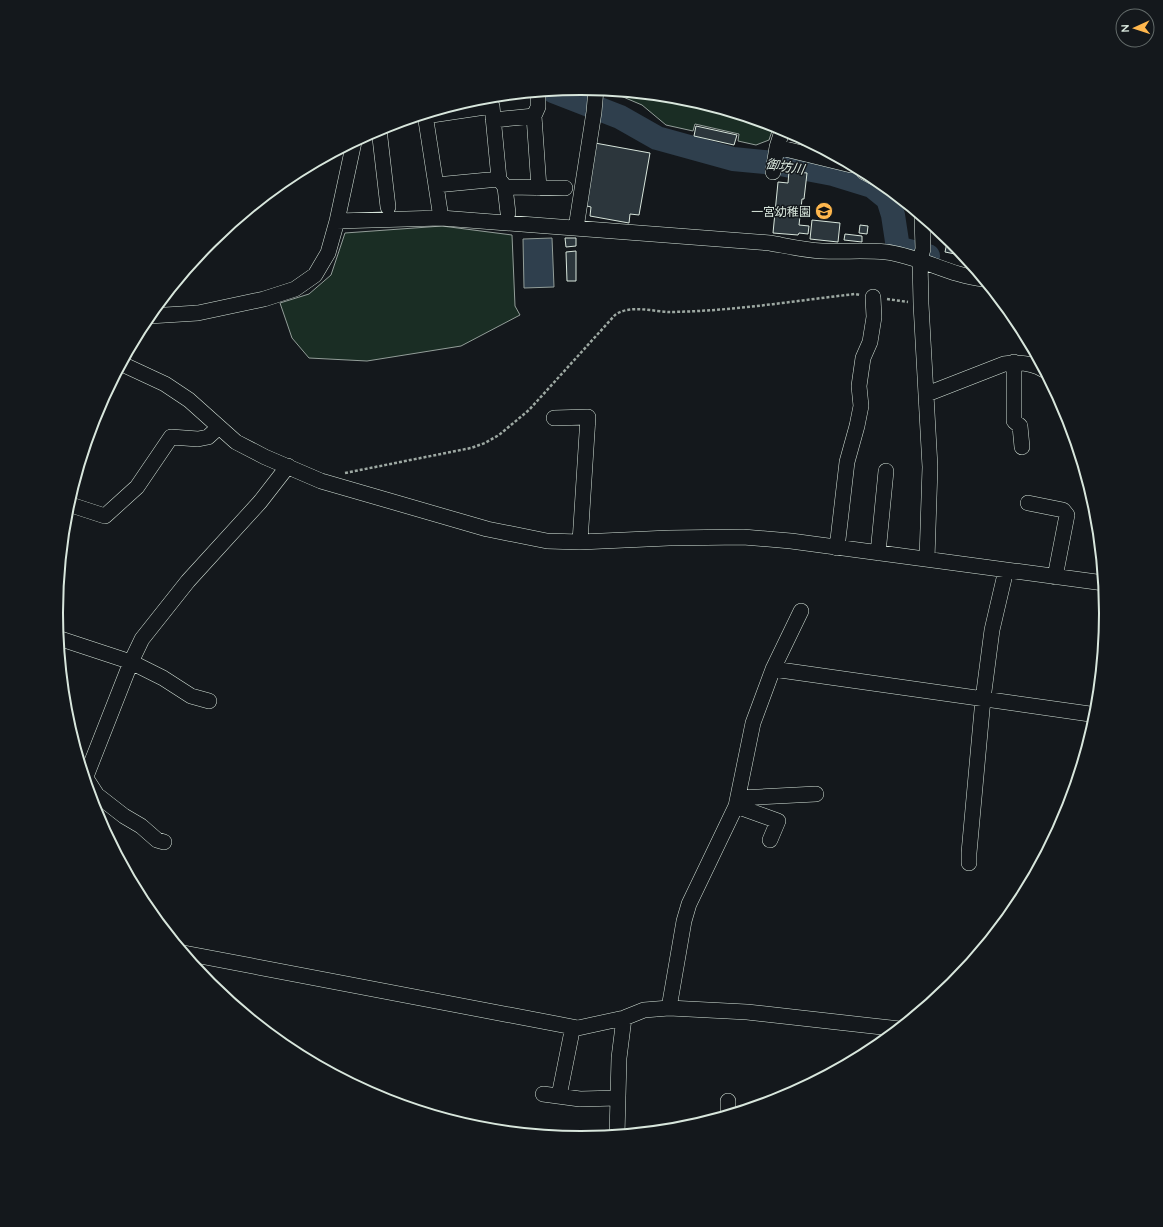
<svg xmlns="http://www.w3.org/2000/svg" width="1163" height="1227" font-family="Quicksand,'Noto Sans JP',sans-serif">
	<rect width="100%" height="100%" fill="#14181c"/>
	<path fill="#1a2d24" stroke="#939e99" d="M609,91L684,98L774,125L769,140L756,145L738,141L739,134L695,124L693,131L666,125L642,105Z
		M442,226L512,235L515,306L520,315L461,346L367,361L309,358L292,338L280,303L309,294L331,275L345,233Z"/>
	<path fill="#2f3f4d" stroke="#939e99" d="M552,238L554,287L524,288L523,239Z"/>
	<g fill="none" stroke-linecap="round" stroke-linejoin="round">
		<path stroke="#2f3f4d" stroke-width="24" d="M553,91L620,117L657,138L733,159L775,163L833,174L872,186L888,199L893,215L898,248L928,256"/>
	</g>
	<path fill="#2c363c" stroke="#d8e6dc" d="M696,126L737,135L734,145L694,136Z
		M595,143L650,153L639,215L630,214L629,223L590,216L591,207L583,205Z
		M810,143L822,149L810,146Z
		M789,171L807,173L804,199H802L799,225L809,226L808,234L799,233L798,235L773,233L778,182L788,183Z
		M812,220L840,223L838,242L810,239Z
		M860,225L868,226L867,234L859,233Z
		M845,234L862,236V242L844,240Z
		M565,238H576V246L566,247Z
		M948,238L953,242L965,256L945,252Z
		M576,251V281H567L566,252Z"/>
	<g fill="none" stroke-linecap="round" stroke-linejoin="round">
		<defs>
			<path id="minor" d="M538,97V107L534,116L539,188
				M425,114L441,218
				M425,116L492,106L499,179L436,185
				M493,120L534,116
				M783,128L777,147L851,165
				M379,129L388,207
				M773,172L777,147
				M864,172L877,179
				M499,179L505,187L565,188
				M505,187L508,213
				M922,217L923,249L920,260L921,304L930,467L927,559
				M337,221L441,218L770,243C787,246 804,250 822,251C843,252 865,250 886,252C920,256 950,276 984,279
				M576,228L594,112L596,89
				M149,316L198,313L264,299L295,289L315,275L328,253L337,221L354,142
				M1014,362V421L1020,426L1022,447
				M122,364L165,384L189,400L236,442L265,457L321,481L487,529L547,541L580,542L669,538L743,537L791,541L1104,583
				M927,394L1004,364C1017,362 1033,363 1044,370
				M554,418L588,417L580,542
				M1028,503L1063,510L1067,515L1055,577
				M68,504L105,516L137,487L171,437L198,439L208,437L219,427
				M837,548L847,462L857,426L861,406L859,386L863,358L870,342L874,317L873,297
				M878,553L886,471
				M58,638L131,662L163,678L191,696L209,701
				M773,669L1097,715
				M86,778L97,795L124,816L141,826L157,840L164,842
				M85,779L131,662L142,639L188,581L260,502L288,466
				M738,798L816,794
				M736,806L778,821L770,840
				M969,863V853L983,699L992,630L1006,570
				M184,953L578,1028L624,1018L644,1010L669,1008L747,1012L900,1029
				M669,1008L684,921L689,904L736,806L753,723L773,669L801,611
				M543,1094L580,1099L618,1098
				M559,1096L571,1036
				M728,1101V1115
				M617,1135L619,1058L624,1018"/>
		</defs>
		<use href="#minor" stroke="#d8e6dc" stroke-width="16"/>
		<path stroke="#9da8a2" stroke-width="2.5" stroke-dasharray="3 2" stroke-linecap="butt" d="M887,299L908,302
			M345,473L471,448L485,443L499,435L529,410L615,315C630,304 654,312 671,312C733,311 794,301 855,294L860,295"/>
		<use href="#minor" stroke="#14181c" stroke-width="15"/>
	</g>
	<defs>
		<symbol id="school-disc" viewBox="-11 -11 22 22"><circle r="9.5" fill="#ffb74d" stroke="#14181c"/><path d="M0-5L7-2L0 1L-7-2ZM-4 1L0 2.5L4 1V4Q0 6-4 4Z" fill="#111"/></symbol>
	</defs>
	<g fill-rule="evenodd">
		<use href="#school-disc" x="814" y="201" width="20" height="20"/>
	</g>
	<g text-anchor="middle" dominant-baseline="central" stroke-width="3" stroke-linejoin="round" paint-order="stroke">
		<g font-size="12" fill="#d8e6dc" stroke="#14181c" text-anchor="end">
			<text x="811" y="211">一宮幼稚園</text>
		</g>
		<g font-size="13" font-style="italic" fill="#d8e6dc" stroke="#14181c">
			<text transform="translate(785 166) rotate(9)">御坊川</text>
		</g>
	</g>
	<path d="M0 0H1163V1227H0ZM63 613a518 518 0 1 1 1036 0a518 518 0 1 1-1036 0Z" fill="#14181c" fill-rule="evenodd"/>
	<path fill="none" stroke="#d8e6dc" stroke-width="2" d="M63 613a518 518 0 1 1 1036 0a518 518 0 1 1-1036 0Z"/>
	<g transform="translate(1135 28) rotate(267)"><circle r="19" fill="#14181c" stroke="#626a69"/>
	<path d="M0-3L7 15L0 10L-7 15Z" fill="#ffb74d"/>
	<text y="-6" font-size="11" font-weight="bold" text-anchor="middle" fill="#d8e6dc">N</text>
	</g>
</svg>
